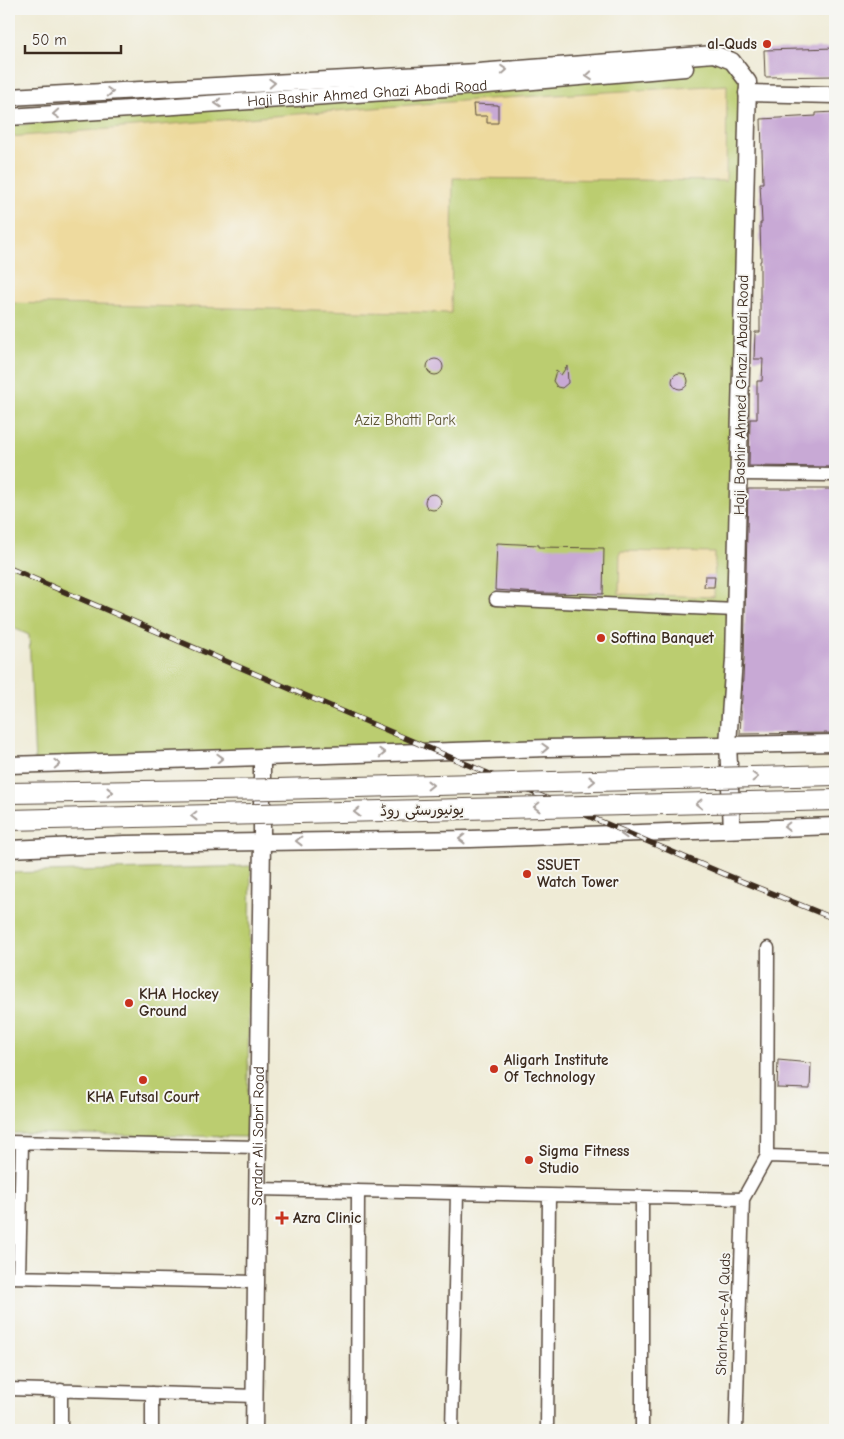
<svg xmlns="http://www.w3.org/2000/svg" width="844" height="1439" font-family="'Comic Neue','Playpen Sans Arabic',sans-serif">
	<rect width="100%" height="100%" fill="#f6f6f2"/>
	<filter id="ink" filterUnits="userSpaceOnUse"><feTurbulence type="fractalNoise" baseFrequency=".02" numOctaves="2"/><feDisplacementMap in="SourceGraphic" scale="10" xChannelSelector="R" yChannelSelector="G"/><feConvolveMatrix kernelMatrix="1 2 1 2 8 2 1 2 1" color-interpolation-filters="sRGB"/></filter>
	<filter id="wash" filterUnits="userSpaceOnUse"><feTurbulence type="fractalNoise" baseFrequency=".0096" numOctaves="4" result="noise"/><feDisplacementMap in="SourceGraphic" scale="20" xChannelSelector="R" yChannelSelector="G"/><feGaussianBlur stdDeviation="1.12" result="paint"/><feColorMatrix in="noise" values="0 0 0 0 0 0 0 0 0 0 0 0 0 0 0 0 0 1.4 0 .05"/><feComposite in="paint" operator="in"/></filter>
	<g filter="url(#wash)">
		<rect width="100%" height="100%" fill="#efebd6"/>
		<path fill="#bbcd70" stroke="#7b7c47" d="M714,54L732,62L747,92L730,744L35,764L29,635L9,626V126Z
			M251,866L247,1137L9,1133V873Z"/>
		<path fill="#eeda9e" stroke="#94825e" d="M727,85L726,181L453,178L451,313L9,303V137L486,99Z
			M620,551L715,553L714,597L619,594Z"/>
		<g id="blocks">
			<path fill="#c8a9d5" d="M835,48V76L765,77L764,50Z
				M473,104L498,105V123H487V116H474Z
				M835,112V467L749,466L750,419H757V381H762L763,359H754L755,332H760V261H761L760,223H762L760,183H763L761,119L816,116V113Z
				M427 367a8 8 0 1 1 16 0a8 8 0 1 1-16 0Z
				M567,366L568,383L562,388L557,387L553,381L556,371L561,375Z
				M672 381a8 8 0 1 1 16 0a8 8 0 1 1-16 0Z
				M748,489H835V733L740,734L744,659Z
				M425 502a8 8 0 1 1 16 0a8 8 0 1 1-16 0Z
				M497,543L539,545V547L604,548L603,594L540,593L495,590Z
				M705,576H715L714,587H704Z
				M778,1060L811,1063L810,1089L777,1088Z"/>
		</g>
	</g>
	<g filter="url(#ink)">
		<use href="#blocks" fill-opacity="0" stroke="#56473a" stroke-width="1"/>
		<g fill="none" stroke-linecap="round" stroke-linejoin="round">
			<defs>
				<path id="minor" d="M739,474L835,475
					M496,599L735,610
					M9,1142L258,1147
					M767,1156L835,1158
					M257,1189L743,1199
					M9,1277L256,1282
					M19,1277L22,1143
					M9,1389L255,1396
					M152,1393V1430
					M61,1430V1390
					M357,1430L358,1191
					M452,1430L457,1193
					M547,1430L549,1195
					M642,1430V1197
					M736,1430L743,1199L767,1156L768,948"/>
				<g id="tertiary">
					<path d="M747,93L835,95"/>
					<path d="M9,97L478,72L714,54L732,61L748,82L734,659L728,744L732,829"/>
					<path id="s1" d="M9,117L476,86L685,68"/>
					<path d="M9,765L548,748L835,743"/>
					<path d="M9,849L125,844L471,839L835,826"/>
					<path id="s2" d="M254,1430L262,841V757"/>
				</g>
			</defs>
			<use href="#minor" stroke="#56473a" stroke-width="15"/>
			<use href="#tertiary" stroke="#56473a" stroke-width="19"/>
			<use href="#minor" stroke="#fff" stroke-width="12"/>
			<use href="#tertiary" stroke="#fff" stroke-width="16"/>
			<defs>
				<path id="rail" d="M9,568L302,694L724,874L835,919"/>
			</defs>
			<use href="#rail" stroke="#3b2a1e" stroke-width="5.5"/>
			<use href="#rail" stroke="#f6f6f2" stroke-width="4" stroke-dasharray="11" stroke-linecap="butt"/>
			<defs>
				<path id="primary-bridge" d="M9,793L276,789L835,775
					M9,820L835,800"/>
			</defs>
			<use href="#primary-bridge" stroke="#56473a" stroke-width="22" stroke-linecap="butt"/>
			<use href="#primary-bridge" stroke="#fff" stroke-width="20"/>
		</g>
		<defs><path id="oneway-chevron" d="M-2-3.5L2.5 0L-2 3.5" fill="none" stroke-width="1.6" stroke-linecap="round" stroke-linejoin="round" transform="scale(1.25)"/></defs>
		<g stroke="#a79f9a">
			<use href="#oneway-chevron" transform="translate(504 70) rotate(-4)"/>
			<use href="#oneway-chevron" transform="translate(589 76) rotate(175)"/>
			<use href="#oneway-chevron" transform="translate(272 83) rotate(-3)"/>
			<use href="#oneway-chevron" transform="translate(110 92) rotate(-3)"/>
			<use href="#oneway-chevron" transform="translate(218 103) rotate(176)"/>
			<use href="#oneway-chevron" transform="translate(56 114) rotate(176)"/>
			<use href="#oneway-chevron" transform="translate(545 748) rotate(-2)"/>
			<use href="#oneway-chevron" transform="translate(382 753) rotate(-2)"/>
			<use href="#oneway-chevron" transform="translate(220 758) rotate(-2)"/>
			<use href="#oneway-chevron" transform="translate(57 764) rotate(-2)"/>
			<use href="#oneway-chevron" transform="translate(755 777) rotate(-1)"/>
			<use href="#oneway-chevron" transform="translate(592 781) rotate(-1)"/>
			<use href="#oneway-chevron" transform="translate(430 785) rotate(-1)"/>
			<use href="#oneway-chevron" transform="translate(110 792) rotate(-1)"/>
			<use href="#oneway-chevron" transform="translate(699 804) rotate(179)"/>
			<use href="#oneway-chevron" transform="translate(537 807) rotate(179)"/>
			<use href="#oneway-chevron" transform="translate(357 812) rotate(179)"/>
			<use href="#oneway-chevron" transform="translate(194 816) rotate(179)"/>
			<use href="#oneway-chevron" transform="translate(787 827) rotate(179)"/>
			<use href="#oneway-chevron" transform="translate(624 834) rotate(178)"/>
			<use href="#oneway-chevron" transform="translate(462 839) rotate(179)"/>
			<use href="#oneway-chevron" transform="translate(299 841) rotate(179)"/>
		</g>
	</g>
	<g fill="#c8321e" stroke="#f6f6f2" stroke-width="2">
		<circle cx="767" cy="44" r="5"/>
		<circle cx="601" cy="638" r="5"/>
		<circle cx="527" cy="874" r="5"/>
		<circle cx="129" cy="1003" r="5"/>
		<circle cx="494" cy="1069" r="5"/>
		<circle cx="143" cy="1080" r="5"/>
		<circle cx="529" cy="1160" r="5"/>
		<path d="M279.5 1210.5h5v5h5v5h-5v5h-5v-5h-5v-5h5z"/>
	</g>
	<g text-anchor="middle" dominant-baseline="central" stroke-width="4" stroke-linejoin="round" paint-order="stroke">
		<g font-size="15" font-weight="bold" fill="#3b2a1e" stroke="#f6f6f2" text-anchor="start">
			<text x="757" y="44" text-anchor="end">al-Quds</text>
			<text x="611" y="638">Softina Banquet</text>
			<text x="537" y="865">SSUET<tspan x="537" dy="17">Watch Tower</tspan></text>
			<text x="139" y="994">KHA Hockey<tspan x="139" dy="17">Ground</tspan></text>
			<text x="504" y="1060">Aligarh Institute<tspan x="504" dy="17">Of Technology</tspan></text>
			<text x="143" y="1097" text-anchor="middle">KHA Futsal Court</text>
			<text x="539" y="1151">Sigma Fitness<tspan x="539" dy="17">Studio</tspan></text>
			<text x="293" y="1218">Azra Clinic</text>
		</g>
		<g font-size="15" fill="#3b2a1e" stroke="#f6f6f2">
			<text stroke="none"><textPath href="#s1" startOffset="359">Haji Bashir Ahmed Ghazi Abadi Road</textPath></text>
			<text transform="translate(741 395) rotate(-89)">Haji Bashir Ahmed Ghazi Abadi Road</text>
			<text transform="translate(422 810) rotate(-1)">یونیورسٹی روڈ</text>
			<text stroke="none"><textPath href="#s2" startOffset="294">Sardar Ali Sabri Road</textPath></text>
			<text transform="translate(723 1314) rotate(-88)">Shahrah-e-Al Quds</text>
		</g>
		<g font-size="15" fill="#5b5332" stroke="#f6f6f2">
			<text x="405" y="420">Aziz Bhatti Park</text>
		</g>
	</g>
	<rect width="844" height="1439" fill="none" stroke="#f6f6f2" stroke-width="30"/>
	<path d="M25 45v8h96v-8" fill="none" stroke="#3b2a1e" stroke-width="2.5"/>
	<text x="32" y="45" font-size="15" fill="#3b2a1e" stroke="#f6f6f2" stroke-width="4" paint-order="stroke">50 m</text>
</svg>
